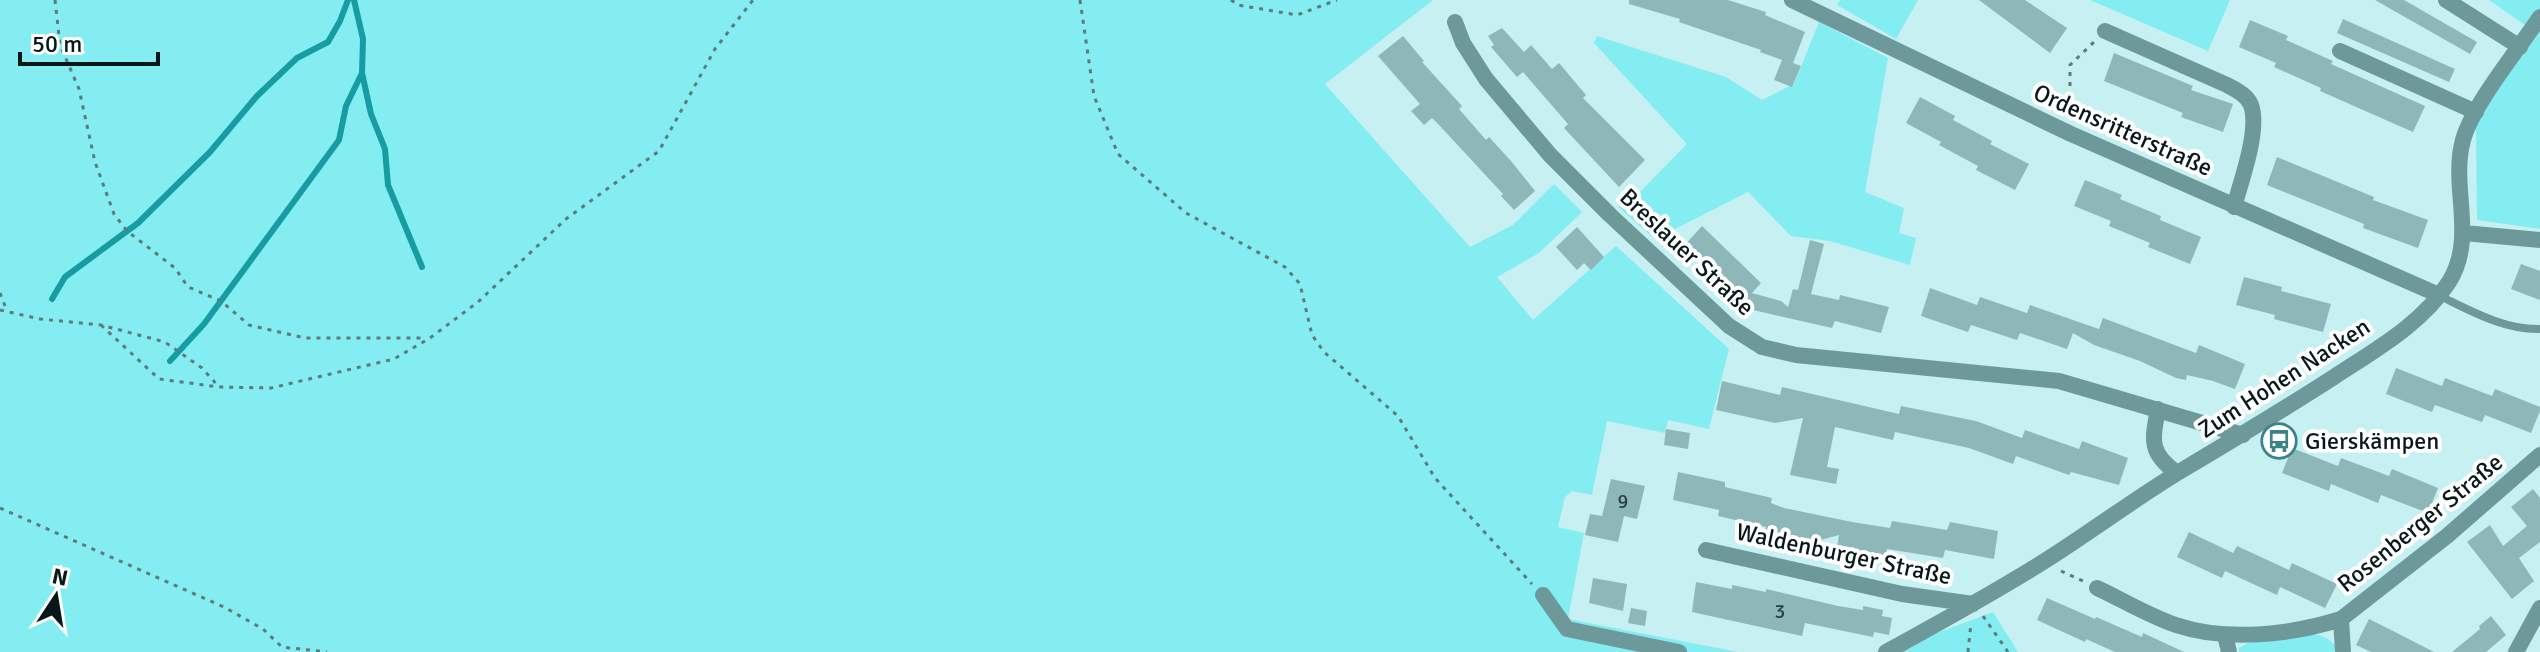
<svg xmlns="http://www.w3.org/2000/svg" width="2540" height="652" font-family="Signika,sans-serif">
	<rect width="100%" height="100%" fill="#c6f0f2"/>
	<path fill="#84edf2" d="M0,0H1433L1325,84L1470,247L1513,225L1554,184L1582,212L1539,253L1497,277L1533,320L1616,246L1729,349L1709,429L1668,420L1665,433L1607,421L1592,495L1572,491L1565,497L1558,527L1584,533L1568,619L1738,652H0Z
		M1840,0H1918L1896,39L1837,5Z
		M2090,0H2230L2208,51Z
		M2489,0H2540V229L2477,220L2476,125L2532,30Z
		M1819,22L1888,58L1865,192L1904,208L1899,233L1916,238L1910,265L1830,241L1791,236L1748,192L1655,239L1618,207L1637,195L1687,144L1594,43L1597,36L1726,77L1762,100L1794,84Z
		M1993,612L2018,652H1886Z
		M2302,634C2318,634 2327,635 2337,648L2333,652H2239V648L2251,641Z"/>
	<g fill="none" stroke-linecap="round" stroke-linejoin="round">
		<path stroke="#169ca2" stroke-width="6" d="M362,73L371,114L385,149L388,185L422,267
			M52,299L65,277L138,223L210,152L257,96L297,58L328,42L340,21L348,0
			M170,361L204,324L339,140L346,106L362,73L363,39L354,0"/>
	</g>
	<path fill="#8eb7b9" d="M1629,0H1728L1766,12L1765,15L1805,32L1793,63L1801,66L1792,87L1774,80L1782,60L1760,52L1761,50L1679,22L1680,19L1629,4Z
		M1979,0H2025L2067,28L2050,53Z
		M2375,0H2404L2477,42L2470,54Z
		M2343,19L2455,69L2449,82L2337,33Z
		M2250,20L2288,36L2286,40L2333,61L2331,64L2425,106L2413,132L2320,91L2321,88L2274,67L2276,63L2239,47Z
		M1502,28L1524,52L1531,45L1552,69L1559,63L1586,95L1583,98L1645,160L1619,187L1564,128L1568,124L1523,72L1517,77L1491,47L1494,45L1488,36Z
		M1403,36L1424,61L1422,62L1462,106L1459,109L1486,140L1489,137L1511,161L1535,191L1514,210L1501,196L1503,194L1440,126L1432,118L1424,125L1411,111L1420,104L1378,56Z
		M2114,53L2193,86L2191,90L2233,104L2223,132L2181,117L2183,113L2104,81Z
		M1920,97L1955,116L1953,120L1992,141L1990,144L2029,164L2015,190L1976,170L1978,166L1939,145L1941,142L1906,123Z
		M2277,157L2374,197L2373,200L2428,220L2418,248L2363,228L2364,224L2267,185Z
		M2085,180L2122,195L2120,199L2161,216L2160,220L2201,237L2190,264L2148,247L2150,243L2109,226L2111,221L2074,206Z
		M1702,226L1761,283L1752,293L1781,301L1788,307L1793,289L1798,290L1810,240L1824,244L1811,294L1839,300L1840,295L1889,307L1881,333L1835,321L1832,328L1753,310L1684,246Z
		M1577,227L1604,257L1591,270L1584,263L1577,270L1556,247Z
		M2521,264L2540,271V300L2511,289Z
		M2244,277L2282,287L2281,291L2331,304L2323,332L2274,319L2275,315L2236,305Z
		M1930,288L1977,305L1980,297L2027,313L2030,305L2099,329L2103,318L2196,353L2199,345L2245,364L2235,389L2213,381L2187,375L2186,380L2176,378L2140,361L2094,345L2073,333L2067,349L2020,333L2017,340L1971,325L1968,332L1921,316Z
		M2396,368L2442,386L2445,378L2492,396L2495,389L2540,407V411L2531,433L2485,415L2482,422L2435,405L2432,412L2386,394Z
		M1722,381L1780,395L1782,387L1899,414L1901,406L1976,421L2022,438L2025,430L2079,449L2082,441L2128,458L2119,485L2071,472L2069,475L2016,456L2013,464L1969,448L1909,435L1895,432L1893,440L1835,427L1827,467L1839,469L1836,484L1790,475L1803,418L1775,423L1716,410Z
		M1666,429L1690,433L1688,449L1664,445Z
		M2292,448L2338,466L2341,458L2389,476L2392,469L2438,488L2428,513L2381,495L2378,503L2331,484L2329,491L2282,473Z
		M1678,472L1725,482V487L1772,498L1771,503L1784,508L1852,522L1890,528L1892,521L1947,530L1950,522L1998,531L1994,559L1945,550L1943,558L1887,549L1886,556L1837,547L1839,535L1813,542L1765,533L1766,527L1718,516L1719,510L1673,500Z
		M1611,479L1645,486L1637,519L1624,516L1618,542L1585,535L1590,514L1602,516Z
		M2533,489L2540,498V542L2519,558L2534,581L2512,599L2467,542L2490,525L2503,546L2527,526L2511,507Z
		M2189,532L2233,553L2237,546L2289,570L2292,563L2337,584L2325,608L2280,587L2277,595L2225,571L2222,578L2177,557Z
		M1593,578L1627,584L1623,611L1589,603Z
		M1696,582L1732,589V585L1766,592V589L1838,606L1863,610V606L1883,610L1882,616L1892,618L1889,635L1874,632L1873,637L1805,623L1802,636L1692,612Z
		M2047,598L2095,619L2096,617L2142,637L2143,633L2184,652H2115L2086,639L2085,642L2037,620Z
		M1631,608L1647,611L1645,626L1628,623Z
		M2491,616L2506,635L2486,652H2452L2480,629L2479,626Z
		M2369,619L2395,632L2434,652H2371L2356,645Z"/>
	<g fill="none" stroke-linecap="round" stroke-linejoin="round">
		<path stroke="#5e7a7b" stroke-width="3" stroke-dasharray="4 6" stroke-linecap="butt" d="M55,0L60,45L79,89L95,162L114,214L127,231L175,268L188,287L221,301L249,325L305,338H426
			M1080,0L1094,96L1118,154L1186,213L1285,267L1300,284L1312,335L1324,352L1398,416L1435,478L1532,584
			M1231,0L1238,5L1297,15L1337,0
			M2070,116V65L2094,42
			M0,293L7,311
			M0,310L40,319L101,325L165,342L202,368L219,387
			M101,325L159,379L219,387L271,388L394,359L430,338L478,302L566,219L659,151L715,49L753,0
			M0,508L224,607L263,629L282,647L327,652
			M2061,571L2083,581
			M1983,616L2008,652
			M1968,652L1971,623"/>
		<path stroke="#6e999b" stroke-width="8" d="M2440,296C2471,311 2504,330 2540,329"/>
		<path stroke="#6e999b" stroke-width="16" d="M1792,0L2071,134L2439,295
			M2446,0L2520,47
			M1455,22L1463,43L1486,79L1550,155L1610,215L1729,326L1762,347L1796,355L2059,381L2243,435
			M2105,31L2227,85C2236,90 2247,95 2251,105C2260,130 2241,181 2234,207
			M2340,51L2476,112
			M2464,233L2540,240
			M2158,409C2152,441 2149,453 2177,473
			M1706,550L1902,594L1973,604
			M2097,588C2123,600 2149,616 2176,625C2227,642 2290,635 2341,619L2447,536L2540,455
			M1543,595L1567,629L1679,652
			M2341,619L2343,652
			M2225,635L2229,652
			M1886,652C1939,623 1992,594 2043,562C2089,533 2133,500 2179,472C2231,441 2283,410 2334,377C2375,350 2422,324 2449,282C2477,237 2450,187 2463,140C2473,104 2518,50 2540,17
			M2516,652L2540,608"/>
	</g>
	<defs>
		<symbol id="bus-ring" viewBox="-11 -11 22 22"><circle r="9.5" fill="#fff" stroke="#3a8387" stroke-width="1.5"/><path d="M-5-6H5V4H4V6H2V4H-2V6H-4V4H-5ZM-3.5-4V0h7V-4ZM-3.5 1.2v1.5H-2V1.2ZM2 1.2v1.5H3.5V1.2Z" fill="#3a8387"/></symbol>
	</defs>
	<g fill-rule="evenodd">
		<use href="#bus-ring" x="2259" y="421" width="40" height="40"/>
	</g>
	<g text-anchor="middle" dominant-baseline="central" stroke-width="8" stroke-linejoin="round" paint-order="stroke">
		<g font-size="20" fill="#2a4041">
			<text x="1623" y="501">9</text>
			<text x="1780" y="611">3</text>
		</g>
		<g font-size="24" fill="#081819" stroke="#fff">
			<text transform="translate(2123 130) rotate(24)">Ordensritterstraße</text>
			<text transform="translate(1687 252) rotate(43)">Breslauer Straße</text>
			<text transform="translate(2284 378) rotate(-33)">Zum Hohen Nacken</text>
			<text transform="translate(2420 523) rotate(-39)">Rosenberger Straße</text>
			<text transform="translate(1844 554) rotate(12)">Waldenburger Straße</text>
		</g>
		<g font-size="24" fill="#081819" stroke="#fff" text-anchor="start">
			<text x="2305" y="441">Gierskämpen</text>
		</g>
	</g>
	<g transform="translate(56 596) rotate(12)" stroke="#ffffff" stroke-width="6" paint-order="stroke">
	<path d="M0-6L14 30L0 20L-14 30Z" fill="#081819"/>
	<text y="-12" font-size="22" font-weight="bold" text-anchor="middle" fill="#081819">N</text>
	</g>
	<path d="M20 52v12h138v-12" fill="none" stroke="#081819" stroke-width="4"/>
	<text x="32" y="52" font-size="24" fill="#081819" stroke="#ffffff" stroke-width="6" paint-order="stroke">50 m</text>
</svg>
